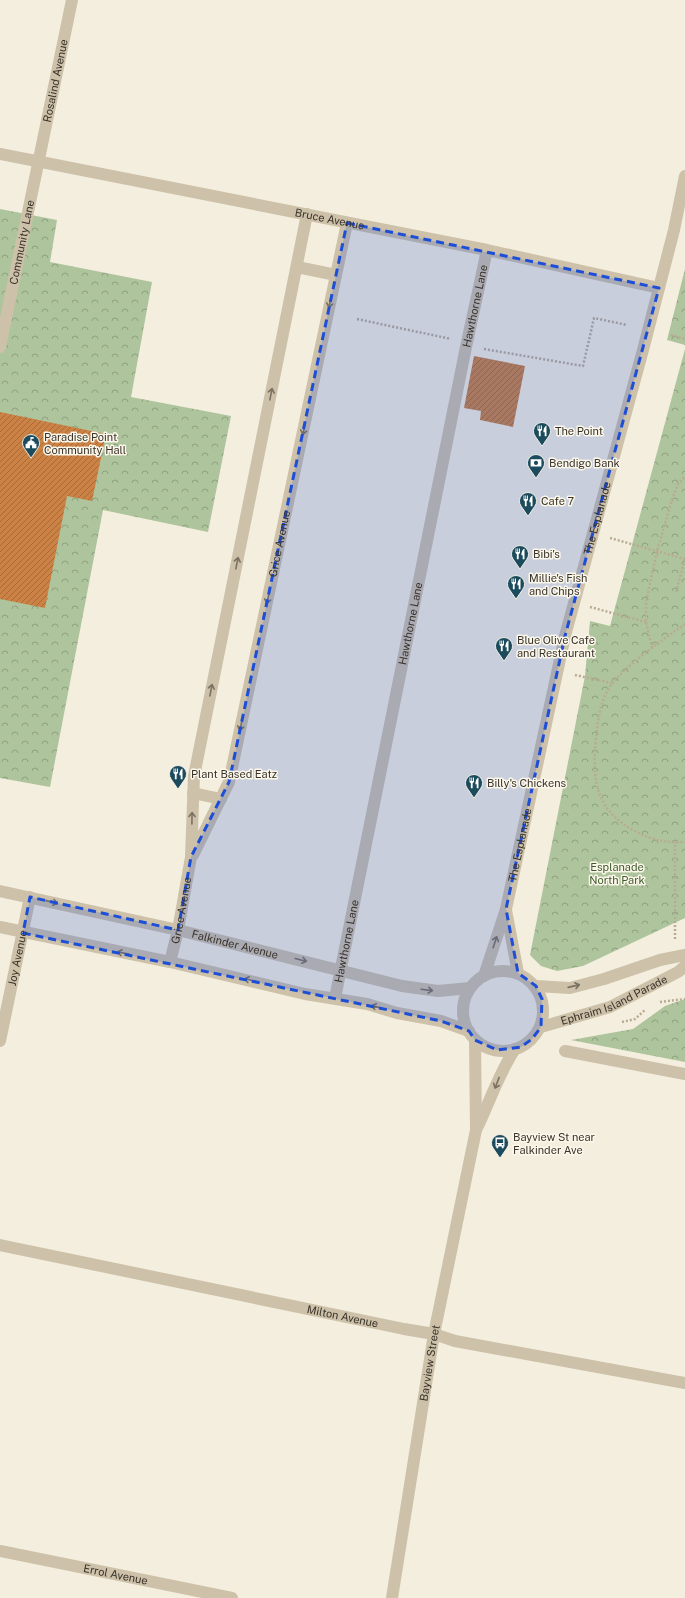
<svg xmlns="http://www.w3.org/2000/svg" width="685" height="1598" font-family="'Public Sans',sans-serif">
	<defs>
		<pattern id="forest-crowns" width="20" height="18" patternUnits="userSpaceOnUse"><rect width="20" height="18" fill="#aec49c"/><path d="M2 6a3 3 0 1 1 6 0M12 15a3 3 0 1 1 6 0" fill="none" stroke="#8fa07f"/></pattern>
		<pattern id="building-hatch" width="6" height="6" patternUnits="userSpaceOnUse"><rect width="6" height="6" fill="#cc8244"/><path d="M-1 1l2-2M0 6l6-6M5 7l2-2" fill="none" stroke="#a76b39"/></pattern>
	</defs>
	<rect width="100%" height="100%" fill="#f4eede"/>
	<path fill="url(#forest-crowns)" d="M0,209L57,220L50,262L152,282L131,397L231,416L208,532L103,510L50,787L0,778Z
		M685,269V345L667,340Z
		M685,349V918L583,966L557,971L541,966L530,955L585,676L590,621L610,626Z
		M685,999V1062L571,1040L633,1029L665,1006Z"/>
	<path fill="url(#building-hatch)" d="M474,356L525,366L513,427L480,420L481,411L464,408Z
		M0,412L106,434L92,501L67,496L45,608L0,599Z"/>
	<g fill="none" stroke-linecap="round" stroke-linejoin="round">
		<path stroke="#b9ab93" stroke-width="2.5" stroke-dasharray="2 2" stroke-linecap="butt" d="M357,319L451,339
			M671,335L685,339
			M484,349L583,366L594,318L627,325
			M610,538L685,559
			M676,592L685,559
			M590,607L646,622
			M685,624C664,639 627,664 612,684C600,700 598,719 596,738C592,780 595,810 635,831C651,840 667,843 685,842
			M652,648L646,622V602L657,551L672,500L678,484L685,477
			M575,675L612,683
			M675,939V842
			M660,1002L685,999
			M622,1022L635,1019L645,1010"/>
		<g stroke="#cdc1a9" stroke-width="12">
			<path id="s1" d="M0,154L487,250L659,288"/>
			<path d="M297,267L336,275"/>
			<path id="s2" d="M0,347L72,0"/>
			<path d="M193,793L221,799"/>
			<path id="s3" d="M193,855L229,782L347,223"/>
			<path id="s4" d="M0,891L178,930L402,986L438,991L470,988"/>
			<path d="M506,910L518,973"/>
			<path d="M0,927L170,962L305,994L367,1004L397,1013L441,1021L469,1031"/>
			<path id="s5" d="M170,962L178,930L191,857L194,776L307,214"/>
			<circle cx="503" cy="1011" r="40"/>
			<path id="s6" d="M484,976L506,909L565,636L643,350L674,230L685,176"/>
			<path d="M536,986L570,988L604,979L660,960L685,955"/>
			<path id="s7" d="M335,998L466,347L487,250"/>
			<path id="s8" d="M541,1027L610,1007L678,972L685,966"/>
			<path id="s9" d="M0,1041L30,897"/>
			<path d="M565,1051L685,1074"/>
			<path d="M477,1128C490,1101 499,1073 515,1049"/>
			<path id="s10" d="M0,1245L404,1329L434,1334L455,1341L685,1383"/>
			<path id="s11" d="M0,1551L232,1598"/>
			<path id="s12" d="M392,1598L434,1334L476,1130L475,1040"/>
		</g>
	</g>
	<defs><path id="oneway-shaft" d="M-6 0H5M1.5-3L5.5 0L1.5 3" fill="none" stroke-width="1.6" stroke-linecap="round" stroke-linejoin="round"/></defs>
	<g stroke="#7c7263">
		<use href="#oneway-shaft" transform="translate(330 302) rotate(102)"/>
		<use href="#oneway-shaft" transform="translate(271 394) rotate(-79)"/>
		<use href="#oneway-shaft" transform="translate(304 429) rotate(102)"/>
		<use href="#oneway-shaft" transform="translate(237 563) rotate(-79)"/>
		<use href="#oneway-shaft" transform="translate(268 598) rotate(102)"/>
		<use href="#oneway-shaft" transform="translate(211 690) rotate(-79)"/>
		<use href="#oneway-shaft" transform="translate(241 725) rotate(102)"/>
		<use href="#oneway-shaft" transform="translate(192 818) rotate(-89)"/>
		<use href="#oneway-shaft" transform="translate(52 902) rotate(13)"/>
		<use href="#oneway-shaft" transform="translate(495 942) rotate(-72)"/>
		<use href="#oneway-shaft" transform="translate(123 953) rotate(-169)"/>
		<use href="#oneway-shaft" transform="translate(301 960) rotate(14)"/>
		<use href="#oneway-shaft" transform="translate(250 980) rotate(-166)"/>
		<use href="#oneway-shaft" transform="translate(574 986) rotate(-13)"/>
		<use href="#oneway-shaft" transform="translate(427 990) rotate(7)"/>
		<use href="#oneway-shaft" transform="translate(377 1007) rotate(-164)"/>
		<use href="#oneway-shaft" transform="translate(497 1083) rotate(111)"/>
	</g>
	<path fill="#1d4ed8" fill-opacity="0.2" stroke="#1d4ed8" stroke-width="3" stroke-dasharray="8 5" stroke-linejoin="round" d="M347,223L659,288L565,636L506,909L518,973L536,986L542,999L541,1027L532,1039L521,1047L497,1050L475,1040L469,1031L441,1021L23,933L30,897L178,930L191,857L229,782Z"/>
	<defs>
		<symbol id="restaurant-pin" viewBox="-11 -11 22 30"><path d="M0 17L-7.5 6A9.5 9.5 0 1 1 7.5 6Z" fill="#1c4b5d" stroke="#fbf7ea"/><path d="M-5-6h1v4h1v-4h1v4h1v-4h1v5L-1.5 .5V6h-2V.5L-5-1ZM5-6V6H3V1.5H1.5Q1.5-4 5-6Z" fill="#fff"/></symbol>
		<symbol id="civic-pin" viewBox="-11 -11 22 30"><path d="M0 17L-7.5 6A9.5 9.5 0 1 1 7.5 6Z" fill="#1c4b5d" stroke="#fbf7ea"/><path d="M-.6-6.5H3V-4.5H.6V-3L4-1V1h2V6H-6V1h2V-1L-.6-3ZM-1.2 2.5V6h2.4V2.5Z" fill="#fff"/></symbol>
		<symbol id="bank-pin" viewBox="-11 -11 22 30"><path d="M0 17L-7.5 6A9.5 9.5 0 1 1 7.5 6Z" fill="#1c4b5d" stroke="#fbf7ea"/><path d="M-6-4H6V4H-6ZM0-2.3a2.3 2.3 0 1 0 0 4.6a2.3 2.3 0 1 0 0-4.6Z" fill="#fff"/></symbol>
		<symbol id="bus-pin" viewBox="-11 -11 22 30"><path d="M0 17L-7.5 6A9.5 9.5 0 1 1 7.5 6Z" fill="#1c4b5d" stroke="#fbf7ea"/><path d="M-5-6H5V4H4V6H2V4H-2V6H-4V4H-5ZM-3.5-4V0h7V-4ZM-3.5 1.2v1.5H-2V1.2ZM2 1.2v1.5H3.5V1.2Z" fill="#fff"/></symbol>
	</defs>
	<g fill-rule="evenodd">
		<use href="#restaurant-pin" x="532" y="421" width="20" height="27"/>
		<use href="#civic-pin" x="21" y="433" width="20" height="27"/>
		<use href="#bank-pin" x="526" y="453" width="20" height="27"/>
		<use href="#restaurant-pin" x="518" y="491" width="20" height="27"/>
		<use href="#restaurant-pin" x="510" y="544" width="20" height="27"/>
		<use href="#restaurant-pin" x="506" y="574" width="20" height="27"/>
		<use href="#restaurant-pin" x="494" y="636" width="20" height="27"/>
		<use href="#restaurant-pin" x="168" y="764" width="20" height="27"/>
		<use href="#restaurant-pin" x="464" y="773" width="20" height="27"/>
		<use href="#bus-pin" x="490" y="1133" width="20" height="27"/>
	</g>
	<g text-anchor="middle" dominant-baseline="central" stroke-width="3" stroke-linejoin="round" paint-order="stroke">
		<g font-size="11" fill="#393229" stroke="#fbf7ea">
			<text stroke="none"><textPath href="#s2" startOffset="272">Rosalind Avenue</textPath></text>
			<text stroke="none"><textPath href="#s1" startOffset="336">Bruce Avenue</textPath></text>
			<text stroke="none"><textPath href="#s2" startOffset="107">Community Lane</textPath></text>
			<text stroke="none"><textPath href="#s7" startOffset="706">Hawthorne Lane</textPath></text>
			<text stroke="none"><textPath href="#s6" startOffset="472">The Esplanade</textPath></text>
			<text stroke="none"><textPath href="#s3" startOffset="325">Grice Avenue</textPath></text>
			<text stroke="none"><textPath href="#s7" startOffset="382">Hawthorne Lane</textPath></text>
			<text stroke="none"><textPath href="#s6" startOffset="136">The Esplanade</textPath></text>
			<text stroke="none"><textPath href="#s5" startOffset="53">Grice Avenue</textPath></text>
			<text stroke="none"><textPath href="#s7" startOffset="58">Hawthorne Lane</textPath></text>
			<text stroke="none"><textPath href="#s4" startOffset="241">Falkinder Avenue</textPath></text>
			<text stroke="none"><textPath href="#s9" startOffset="85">Joy Avenue</textPath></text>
			<text stroke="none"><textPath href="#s8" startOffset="78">Ephraim Island Parade</textPath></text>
			<text stroke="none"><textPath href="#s10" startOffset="350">Milton Avenue</textPath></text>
			<text stroke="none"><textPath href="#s12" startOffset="238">Bayview Street</textPath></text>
			<text stroke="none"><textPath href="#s11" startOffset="118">Errol Avenue</textPath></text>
		</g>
		<g font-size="11" fill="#393229" stroke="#fbf7ea" text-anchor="start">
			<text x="555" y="431">The Point</text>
			<text x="44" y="437">Paradise Point<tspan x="44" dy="13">Community Hall</tspan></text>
			<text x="549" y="463">Bendigo Bank</text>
			<text x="541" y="501">Cafe 7</text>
			<text x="533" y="554">Bibi's</text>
			<text x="529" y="578">Millie's Fish<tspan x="529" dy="13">and Chips</tspan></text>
			<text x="517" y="640">Blue Olive Cafe<tspan x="517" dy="13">and Restaurant</tspan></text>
			<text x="191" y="774">Plant Based Eatz</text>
			<text x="487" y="783">Billy's Chickens</text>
			<text x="513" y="1137">Bayview St near<tspan x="513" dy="13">Falkinder Ave</tspan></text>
		</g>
		<g font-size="11" fill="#3e592b" stroke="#fbf7ea">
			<text x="617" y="867">Esplanade<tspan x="617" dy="13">North Park</tspan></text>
		</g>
	</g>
</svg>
